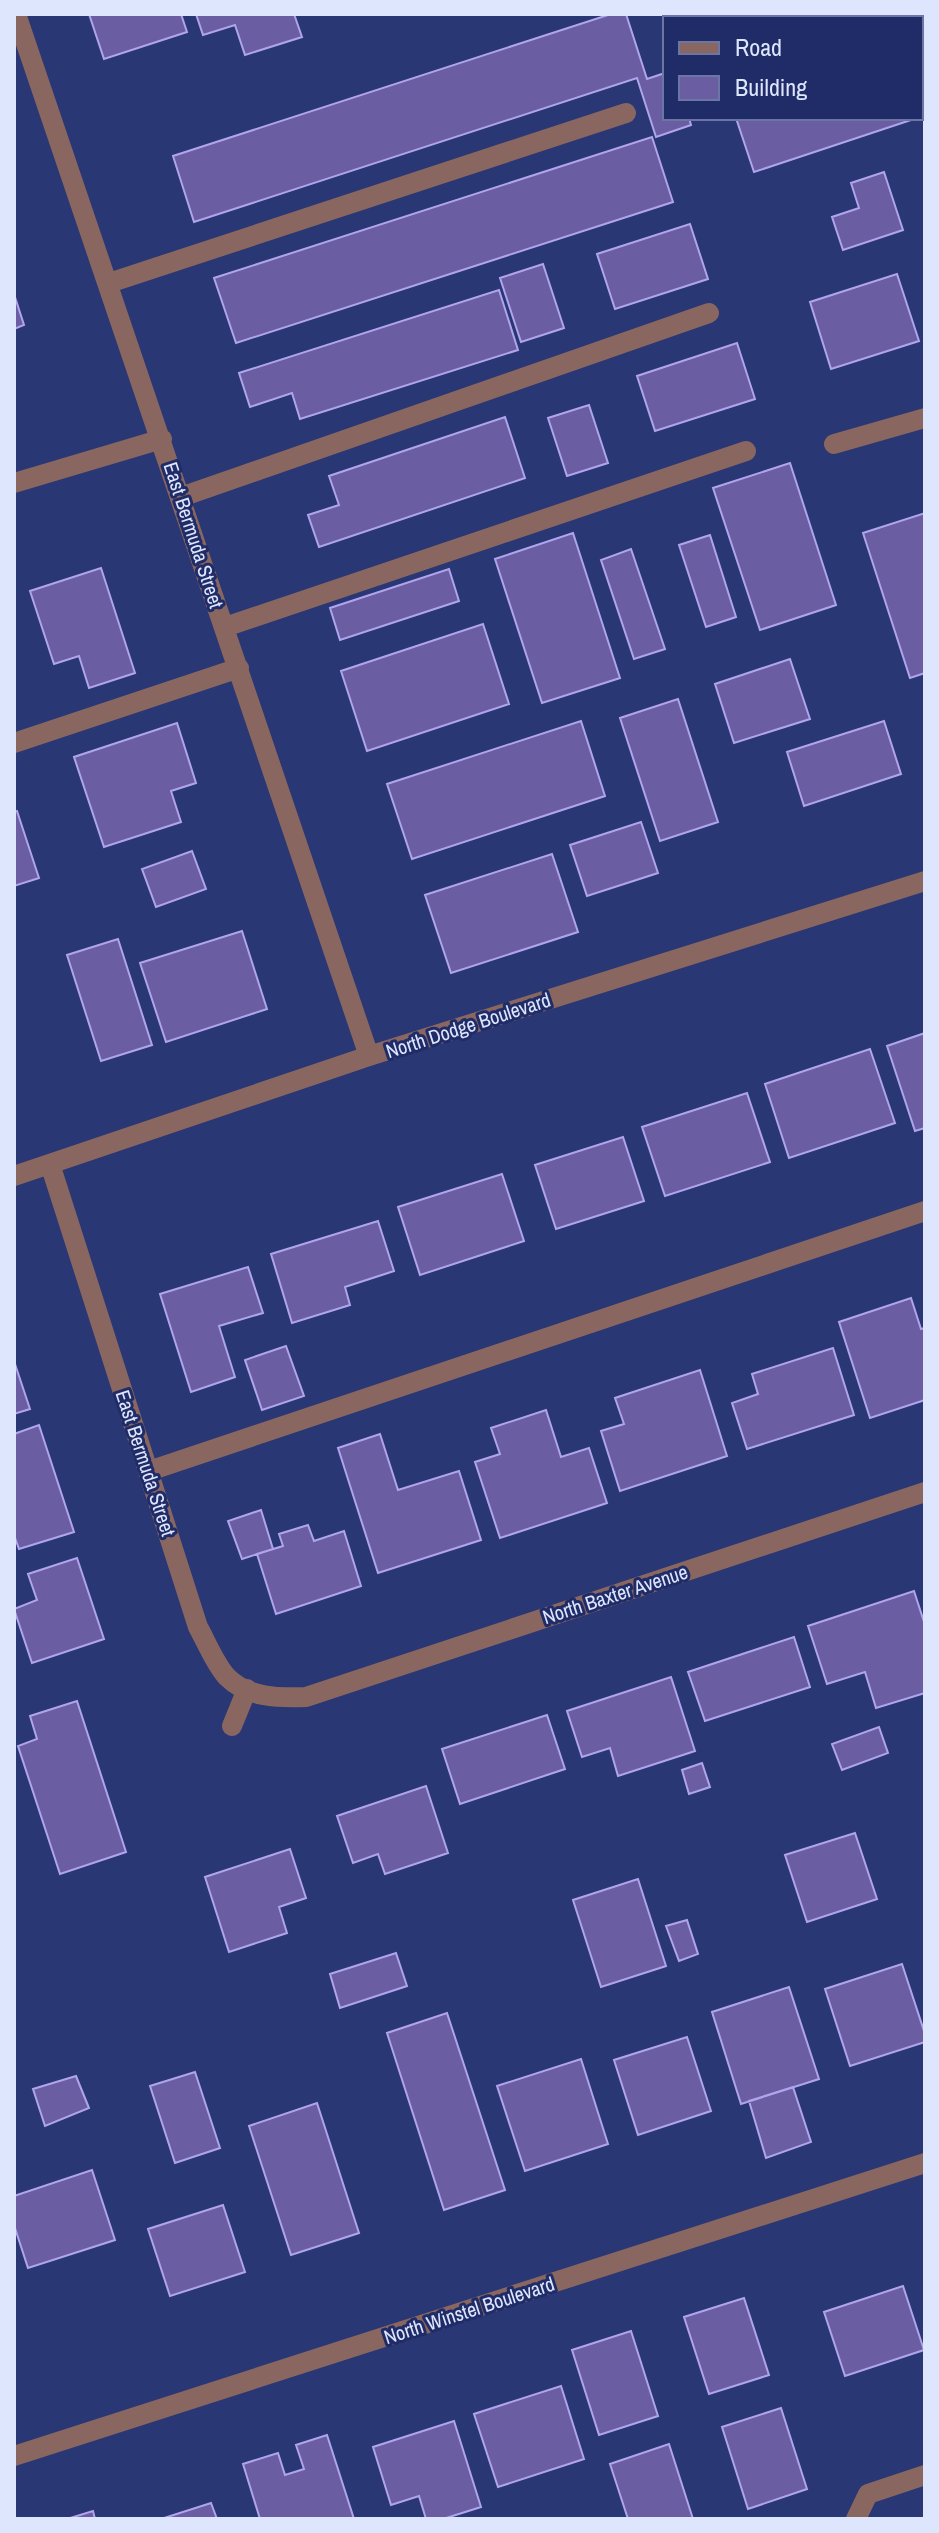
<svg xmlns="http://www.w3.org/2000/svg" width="939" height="2533" font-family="'Archivo Narrow',sans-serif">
	<rect width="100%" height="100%" fill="#293774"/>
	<path fill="#6a5da2" stroke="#b0a4ef" stroke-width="2" d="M89,14H181L187,32L104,59Z
		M196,14H294L302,37L245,55L235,25L203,35Z
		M611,14H626L647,79L665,73V118H689L691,125L656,137L637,78L194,222L173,156Z
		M703,14H842L829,18H705Z
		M925,49V115L921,117V50Z
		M736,118H917L754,172Z
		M652,137L673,202L236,343L214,278Z
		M884,172L903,230L843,250L832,217L859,208L851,183Z
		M690,224L708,279L615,309L597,254Z
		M543,264L564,328L521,342L500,278Z
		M897,274L919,341L831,369L810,302Z
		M499,290L518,350L300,419L292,393L250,407L239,373Z
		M14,294L24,325L14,329Z
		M737,343L755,399L655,431L637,376Z
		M589,405L608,463L567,476L548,418Z
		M505,417L525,478L319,547L308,515L339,505L329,476Z
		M790,463L836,605L760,630L713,488Z
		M925,513V673L910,678L863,533Z
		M573,533L620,678L542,703L495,559Z
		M710,535L736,617L706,627L679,545Z
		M631,549L665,649L634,659L601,560Z
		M101,568L135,673L89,688L79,656L54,664L30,591Z
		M449,569L459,601L340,640L330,608Z
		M483,624L509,704L367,751L341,671Z
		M790,659L810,719L734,743L715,684Z
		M678,699L718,822L660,841L620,718Z
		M581,721L605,796L412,859L387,784Z
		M884,721L901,774L804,806L787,752Z
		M177,723L196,783L171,791L181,822L104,847L74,757Z
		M17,811L39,878L14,886V812Z
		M641,822L658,873L587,896L570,845Z
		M192,851L206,889L156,907L142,869Z
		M552,854L578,932L451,973L425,895Z
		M242,931L267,1009L166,1042L140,963Z
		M118,939L152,1045L101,1061L67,955Z
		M925,1033V1128L915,1131L887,1046Z
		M870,1049L895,1123L789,1158L765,1084Z
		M747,1093L770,1162L665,1196L642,1127Z
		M623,1137L644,1201L556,1229L535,1165Z
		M502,1174L524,1241L420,1275L398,1207Z
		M378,1221L394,1271L345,1287L350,1305L292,1323L271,1254Z
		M248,1267L263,1313L219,1326L235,1377L191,1392L160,1294Z
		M911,1298L921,1329L925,1328V1400L870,1418L839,1322Z
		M286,1346L304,1396L262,1410L245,1360Z
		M833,1348L854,1415L747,1449L732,1403L758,1394L752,1374Z
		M14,1361L30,1409L14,1414Z
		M700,1370L727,1456L620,1491L601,1431L624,1424L615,1398Z
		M546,1410L561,1457L589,1448L607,1503L500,1538L475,1462L500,1454L491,1428Z
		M39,1425L74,1532L19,1549L14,1535V1434Z
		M380,1434L398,1490L459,1471L481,1540L378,1573L338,1448Z
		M261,1510L273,1549L242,1559L228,1521Z
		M308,1525L314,1541L344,1531L361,1586L276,1614L257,1554L283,1546L279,1534Z
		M77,1558L104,1639L32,1663L14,1609L37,1600L28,1574Z
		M914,1591L925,1625V1693L876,1708L865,1672L827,1684L808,1626Z
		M794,1637L810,1687L705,1721L688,1672Z
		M671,1677L695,1751L618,1776L610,1748L582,1757L567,1711Z
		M77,1701L126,1852L60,1874L18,1746L37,1739L30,1716Z
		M547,1715L565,1769L460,1804L442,1749Z
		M879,1727L888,1753L842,1770L832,1744Z
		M702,1763L710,1787L689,1794L682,1770Z
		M426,1786L448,1853L385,1874L378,1854L353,1863L337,1816Z
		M855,1833L877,1899L807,1922L785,1855Z
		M290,1849L306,1898L279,1907L287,1933L229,1952L205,1877Z
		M638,1879L666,1966L601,1987L573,1900Z
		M687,1920L698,1954L679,1961L666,1926Z
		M396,1953L407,1986L340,2008L330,1974Z
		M902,1964L925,2034V2042L850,2066L825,1989Z
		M789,1987L819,2079L741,2104L712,2012Z
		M447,2013L505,2190L444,2210L387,2033Z
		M687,2037L711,2111L638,2135L614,2060Z
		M581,2059L608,2144L525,2171L497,2086Z
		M195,2072L220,2148L175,2163L150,2086Z
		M76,2076L89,2108L45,2126L33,2089Z
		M793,2087L811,2142L766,2158L749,2101Z
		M317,2103L359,2233L291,2255L249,2126Z
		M92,2170L115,2240L28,2268L14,2225V2196Z
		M223,2205L245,2272L170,2296L148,2229Z
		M903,2286L924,2350L845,2376L824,2312Z
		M744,2298L769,2375L709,2394L684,2317Z
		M631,2331L658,2416L599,2435L572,2350Z
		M561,2386L584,2459L498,2487L474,2414Z
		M781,2408L807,2489L748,2509L722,2427Z
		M454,2421L481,2507L443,2519H426L419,2496L391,2505L373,2447Z
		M327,2435L354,2519H260L243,2464L278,2453L285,2475L304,2469L296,2445Z
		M669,2444L693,2519H628L610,2464Z
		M211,2503L217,2519H161Z
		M93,2511L95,2519H67Z"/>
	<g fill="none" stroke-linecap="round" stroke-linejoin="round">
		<path stroke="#8a6660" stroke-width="20" d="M16,14L369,1056
			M109,283L626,113
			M834,444L925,418
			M14,483L162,439
			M181,497L709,313
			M225,627L746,451
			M14,743L239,668
			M50,1164L198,1627C207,1643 215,1664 227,1677C248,1698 279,1698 306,1697L925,1492
			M14,1176L369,1056L925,881
			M149,1471L925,1211
			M232,1726L247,1689
			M14,2456L925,2163
			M856,2519L868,2494L925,2475"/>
	</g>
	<g text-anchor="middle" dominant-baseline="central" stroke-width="6" stroke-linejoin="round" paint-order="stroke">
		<g font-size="20" fill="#dee6fd" stroke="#202c68">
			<text transform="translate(194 535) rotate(72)">East Bermuda Street</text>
			<text transform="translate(468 1025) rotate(-18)">North Dodge Boulevard</text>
			<text transform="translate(146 1463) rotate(72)">East Bermuda Street</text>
			<text transform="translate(615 1594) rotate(-18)">North Baxter Avenue</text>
			<text transform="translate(469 2310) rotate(-18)">North Winstel Boulevard</text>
		</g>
	</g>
	<rect width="939" height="2533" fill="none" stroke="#dee6fd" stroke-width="32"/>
	<rect x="663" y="16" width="260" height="104" fill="#202c68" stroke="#6c76a4" stroke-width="2"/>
	<rect x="679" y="42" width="40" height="12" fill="#8a6660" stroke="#6c76a4" stroke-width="2"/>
	<text x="735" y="56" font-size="24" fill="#dee6fd">Road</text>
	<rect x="679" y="76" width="40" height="24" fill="#6a5da2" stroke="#6c76a4" stroke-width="2"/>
	<text x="735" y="96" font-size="24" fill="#dee6fd">Building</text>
</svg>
